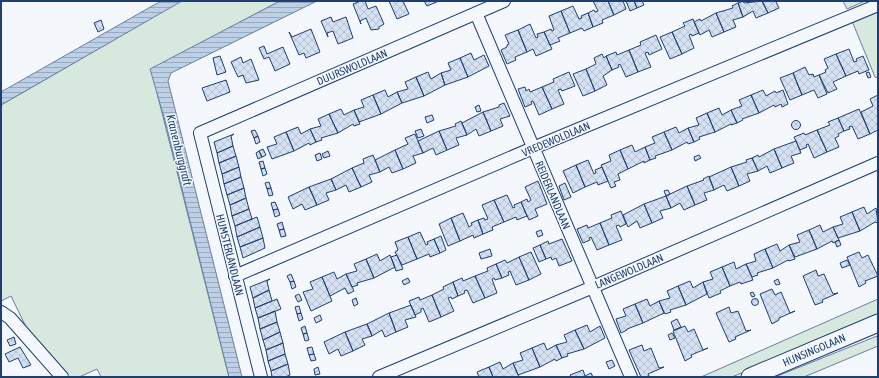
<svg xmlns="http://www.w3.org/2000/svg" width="879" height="378" font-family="'Asap Condensed',sans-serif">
	<defs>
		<pattern id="water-rules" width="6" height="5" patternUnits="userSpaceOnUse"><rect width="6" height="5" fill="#bed0e5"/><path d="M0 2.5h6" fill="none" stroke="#9aaabe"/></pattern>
		<pattern id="building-cross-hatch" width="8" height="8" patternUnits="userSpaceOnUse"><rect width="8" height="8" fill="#d5e0f0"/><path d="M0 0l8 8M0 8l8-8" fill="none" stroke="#b6c1d1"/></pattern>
	</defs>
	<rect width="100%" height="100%" fill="#f4f7fb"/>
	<path fill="#d7e8df" stroke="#687fa3" d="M174,1H280L165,62L157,93L229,377H101L97,369L79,377H67L28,331L11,296L1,301V105L143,23Z
		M843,1H865L847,9Z
		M878,11V78L875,77L852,21Z
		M878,299V315L732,377H701Z
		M877,336L878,346L804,377H775Z"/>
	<path fill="url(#water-rules)" stroke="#687fa3" d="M161,1H182L1,105V92Z
		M280,1H317L171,73L168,81L242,377H229L165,121L150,69Z"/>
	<path fill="url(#building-cross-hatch)" stroke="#1d3f73" d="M361,1H365L368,9L376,6L384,24L379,27V29L371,30L366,18L360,21L361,24L353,4Z
		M389,1H403L409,14L397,19Z
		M424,1H439L427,6Z
		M593,1H608L614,15L602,20L603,23L593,27L588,13L594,10L595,12L598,11Z
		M608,1H623L626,9L614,15Z
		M626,1H634L637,8L630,11Z
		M634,1H642L644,5L637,8Z
		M743,1L744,3L762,1L768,13L756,18L753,11L743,17L738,3Z
		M762,1H778L776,2L779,8L768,13Z
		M738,3L743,17L733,20L736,27L724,32L716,13L733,8L732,6Z
		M573,6L579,19L582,18L581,16L588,13L593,27L584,31L582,28L570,33L561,11Z
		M561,11L570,33L558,38L560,41L550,45L544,32L551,29L552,31L554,30L549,16Z
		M716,13L724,32L712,37L709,30L700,35L694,22L700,19L701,21Z
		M331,17L333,22L346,17L353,38L338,44L333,31L327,33L328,37L321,21Z
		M693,19L699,33L692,36L691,34L689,35L694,48L682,54L672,32L685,26L683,23Z
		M101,20L104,29L98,32L94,23Z
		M530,24L536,38L538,37L537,34L544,32L552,49L536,56L533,49L527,52L518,30Z
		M311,29L320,52L306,58L304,53L299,55L289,32L292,37Z
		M518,30L527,52L515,57L516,60L507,64L501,50L507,47V45L509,44L505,35Z
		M672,32L682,54L670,59L660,37Z
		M656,35L662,49L649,55L648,52L645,53L651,67L638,72L629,50L641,45L640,42Z
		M264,46L267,54L283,47L290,64L275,71L269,57L264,59L259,48Z
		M849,49L854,62L857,61L856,59L863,56L869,70L859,74L858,71L846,76L836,54Z
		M629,50L638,72L626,77L620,64L618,65L619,67L612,70L606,56L616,52L617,55Z
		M471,53L474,60L484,55L489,66L468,77L460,58Z
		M602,54L604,58L606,56L612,70L603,76L607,85L595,91L586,69L596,64L594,58Z
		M836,54L846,76L833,82L837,89L828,93L819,75L826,72L825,70L828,68L824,59Z
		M220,56L226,72L217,75L213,58Z
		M241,57L243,63L251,59L259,80L246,83L243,75L238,77L231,62Z
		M460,58L468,77L445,85L441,73L451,70L448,63Z
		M805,67L809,75L813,74L814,77L819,75L827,94L818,98L814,90L802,95L793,73Z
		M586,69L595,91L583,96L573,74Z
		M428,72L431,79L441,73L445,85L424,96L416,77Z
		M569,72L575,86L562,91L561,89L558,90L564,104L552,109L542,87L554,82L553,79Z
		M869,72L871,77L868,78L866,73Z
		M793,73L802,95L790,100L780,78Z
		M416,77L424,96L402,103L397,92L408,89L405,82Z
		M226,80L230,92L207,101L202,88Z
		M525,87L526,91L529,89L530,92L542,87L552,109L539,115L533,101L531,102L532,104L525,107L518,89Z
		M385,90L388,97L397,92L402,103L381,114L373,95Z
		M763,90L766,96L775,91L776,93L783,90L788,104L782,107L781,104L775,107L774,105L759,113L751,95Z
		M373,95L381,114L359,122L354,110L364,107L361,100Z
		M751,95L759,113L742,119L743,120L737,123L731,110L742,106L739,100Z
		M878,95V130L870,134L861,112L873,106L870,99Z
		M504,103L510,116L500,119L503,126L491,131L483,112L499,107V105Z
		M479,105L481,111L477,112L475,107Z
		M719,108L722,115L731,110L737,123L731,125V124L715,132L707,113Z
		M341,109L344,115L354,110L360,124L354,126L353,124L338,133L329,114Z
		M859,109L870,134L858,139L852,126L849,127L850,129L844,131L838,118Z
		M483,112L491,131L479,136L476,129L467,135L462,123Z
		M707,113L715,132L699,137L700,139L694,142L688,128L699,125L696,118Z
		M329,114L338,133L321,138L322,140L316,142L310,129L321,126L318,119Z
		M432,115L434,120L427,123L425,117Z
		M838,118L844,131L838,134L839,136L835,138L839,147L827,152L817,130L830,125L828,122Z
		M791.5 125a4.5 4.5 0 1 1 9 0a4.5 4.5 0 1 1-9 0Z
		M461,121L467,135L456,138L459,145L447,150L439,131L456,126L455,124Z
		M298,127L301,134L310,129L316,142L310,145L309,143L294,151L286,132Z
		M676,127L679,133L688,128L694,142L688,144L687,142L672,150L664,132Z
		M421,129L424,136L418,138L415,131Z
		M255,130L258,136L254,138L251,131Z
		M817,130L827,152L814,158L808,144L806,145L807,147L800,150L794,137L804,133L805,135Z
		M439,131L447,150L436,155L433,148L423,153L418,141Z
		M286,132L294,151L272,159L267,147L277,144L274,137Z
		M664,132L672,150L655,156L656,158L650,160L645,147L655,143L652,137Z
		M234,134L231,136L233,146L217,153L214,142Z
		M415,134L423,153L413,156L416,163L403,169L395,150L408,144L405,138Z
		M258,136L260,142L256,144L254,138Z
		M796,141L801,153L791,156L794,163L782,168L774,149Z
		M632,145L635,152L645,147L650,160L644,163V161L628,169L620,150Z
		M233,146L236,156L219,163L217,153Z
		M263,149L266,155L262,157L259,151Z
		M774,149L782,168L770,173L767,166L758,171L752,158L758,155L759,157Z
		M395,150L403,169L392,173L389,167L380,172L375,160Z
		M620,150L628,169L618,174L620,180L614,182L616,186L611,188L601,165L611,161L609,155Z
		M259,151L262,157L258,159L256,153Z
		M328,151L330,156L324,158L322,154Z
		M320,153L322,159L317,161L315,155Z
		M373,155L380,172L369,175L372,182L361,187L352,168L364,163L363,159Z
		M699,155L701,158L695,161L694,157Z
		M236,156L239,167L222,174L219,163Z
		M752,158L758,171L747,174L750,181L739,186L731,167L747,162L746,160Z
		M588,160L594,174L596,173L595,170L602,167L608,181L598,185L597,182L585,187L576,165Z
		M263,161L265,168L261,169L259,162Z
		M576,165L585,187L573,193L563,171Z
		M239,167L241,177L224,184L222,174Z
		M731,167L739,186L727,191L724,185L714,190L709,177Z
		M265,168L267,174L263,176L261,169Z
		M352,168L361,187L349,192L346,185L336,190L331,179Z
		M709,176L714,190L704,193L707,200L695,205L687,186L704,180L703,179Z
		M241,177L244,188L227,195L224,184Z
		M331,179L336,190L326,193L329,200L317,205L309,187Z
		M538,181L547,204L535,209L538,216L529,220L521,202L527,199L528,202L531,200L525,187Z
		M269,182L271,188L267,189L265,183Z
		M565,183L571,197L564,200L559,186Z
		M687,186L695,205L684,210L680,203L671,208L666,196Z
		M309,187L317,205L305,210L302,204L293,209L288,197Z
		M244,188L246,198L230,205L227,195Z
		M271,188L273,195L269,196L267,189Z
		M668,190L670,194L666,196L664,191Z
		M507,195L513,208L515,207L514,205L521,202L527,216L517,220L516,217L504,222L494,200Z
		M666,196L671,208L660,211L663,218L652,223L644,204Z
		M246,198L249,209L232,216L230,205Z
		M494,200L504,222L492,227L493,230L483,234L478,220L484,218L485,220L488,219L482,205Z
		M275,202L278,209L273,210L271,203Z
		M644,204L652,223L640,228L637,221L628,227L623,215Z
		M864,207L867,214L876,208L878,223L875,222L860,231L852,212Z
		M249,209L252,219L235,226L232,216Z
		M278,209L280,215L275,217L273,210Z
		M621,211L626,224L620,227L619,225L616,226L622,240L609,245L600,223L612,218L611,215Z
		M852,212L860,231L838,238L833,227L843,224L840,217Z
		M463,213L469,227L472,225L471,223L478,220L483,234L474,238L473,235L460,241L451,218Z
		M257,217L260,227L237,237L235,226Z
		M451,218L460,241L448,246L439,224Z
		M282,222L284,229L279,230L277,224Z
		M600,223L609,245L597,250L591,237L589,238L590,240L583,243L577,229L587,225L588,228Z
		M820,225L823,232L833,227L839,240L833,243L832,241L817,249L809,230Z
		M260,227L263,238L240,247L237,237Z
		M284,229L286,236L281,237L279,230Z
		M541,230L543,235L538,237L536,232Z
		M809,230L817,249L795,257L789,245L800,242L797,235Z
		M420,232L426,245L428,244L427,242L434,239L440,253L430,257L429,254L417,259L408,237Z
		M441,236L446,250L440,253L434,239Z
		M408,237L417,259L402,265L395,252L398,250L395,242Z
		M263,238L265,248L243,258L240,247Z
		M562,239L572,261L559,266L556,258L552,260L551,257L546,259L540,245L548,241L549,244Z
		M839,240L841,245L837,247L835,242Z
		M777,244L780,251L789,245L795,259L789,261L788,260L773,268L765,249Z
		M540,245L546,259L539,262L533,248Z
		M490,249L492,256L481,259L479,253Z
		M765,249L773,268L757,273L758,275L752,277L746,264L756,261L754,254Z
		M531,252L541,274L529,280L519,257Z
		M859,252L862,258L868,255L878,276L865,281L866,283L859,287L847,257Z
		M377,254L380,261L390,255L395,267L374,278L366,259Z
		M397,255L403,269L396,271L391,257Z
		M519,257L529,280L516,285L510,271L508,272L509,275L502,278L496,264L505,260L507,263Z
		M366,259L374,278L357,283L358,285L352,287L346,274L357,271L354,264Z
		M847,260L850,265L842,268L840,263Z
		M734,262L736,269L746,264L753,280L741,284L740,282L730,286L722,267Z
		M496,264L502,278L495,280L494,278L492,279L497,293L485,298L475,276L488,271L487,268Z
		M722,267L730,286L720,291L721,293L709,298L703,282L713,279L710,272Z
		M816,270L818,276L824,274L833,294L838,293L822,300L823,302L815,305L803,276Z
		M334,272L337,279L346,274L354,291L348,294L345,288L330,296L322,277Z
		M291,274L294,281L290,282L287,276Z
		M475,276L485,298L473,303L467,290L464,291L465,293L458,296L453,282L462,278L463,281Z
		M322,277L332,301L311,311L303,292L313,289L310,282Z
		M408,278L410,282L404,285L402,281Z
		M270,279L267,281L269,290L253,298L250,287Z
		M778,279L780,284L776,285L774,281Z
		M294,281L296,287L292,289L290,282Z
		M690,281L693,288L703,282L707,294L686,305L678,286Z
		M453,282L458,296L452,299L451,297L448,298L454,311L441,317L432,295L444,289L443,287Z
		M678,286L686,305L670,310L671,312L665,314L659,301L670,298L667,291Z
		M772,289L775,295L781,292L790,313L795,311L779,318V320L772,324L760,294Z
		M269,290L272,301L255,308L253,298Z
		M753,292L755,296L752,297L750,293Z
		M299,294L302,300L298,302L295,296Z
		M432,295L441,317L429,322L423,308L421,309V312L415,315L409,301L419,297L420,300Z
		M356,298L358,304L354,306L352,300Z
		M751.5 302a3.5 3.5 0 1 1 7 0a3.5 3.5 0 1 1-7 0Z
		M277,299L281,309L258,318L255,308Z
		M647,299L650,306L659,301L664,313L643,323L635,304Z
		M635,304L643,323L627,329V330L621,333L616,319L626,316L623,309Z
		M411,305L416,317L405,320L408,327L396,332L389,313Z
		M299,306L301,313L297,314L295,307Z
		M729,307L731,313L738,311L746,331L751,330L735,337L736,339L729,342L716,313Z
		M275,311L277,322L260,329L258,318Z
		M301,313L303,319L299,321L297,314Z
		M389,313L396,332L385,337L382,330L372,336L367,324Z
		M320,315L322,320L316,323L314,318Z
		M677,319L681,327L674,330L671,322Z
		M277,322L280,332L263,340L260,329Z
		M367,324L372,336L362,339L365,345L353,351L345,332Z
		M587,325L590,332L600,326L605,338L584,349L575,330Z
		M305,326L307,333L303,334L301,328Z
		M685,326L688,332L694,329L703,350L708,348L691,355L692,357L685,361L673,331Z
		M575,330L584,349L567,354L568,356L562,358L556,345L567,342L564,335Z
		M280,332L283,343L266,350L263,340Z
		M345,332L353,351L341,356L338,349L329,354L324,342Z
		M307,333L309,340L305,341L303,334Z
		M672,333L675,338L670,340L668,335Z
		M14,337L16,344L10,346L7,340Z
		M283,343L285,354L268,361L266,350Z
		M544,343L547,350L556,345L562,358L556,361L555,359L540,367L532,348Z
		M642,345L644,351L651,348L659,368L664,367L648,374L649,376L647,377H641L629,350Z
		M20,347L31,365L23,368L18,358L9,362L5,354Z
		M312,347L314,354L309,355L307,348Z
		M532,348L540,367L518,375L513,363L523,360L520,353Z
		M285,354L288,364L271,371L268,361Z
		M314,354L316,360L311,361L309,355Z
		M612,360L615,366L609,369L606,362Z
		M500,362L503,369L513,363L519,377H493L489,367Z
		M288,364L290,375L285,377H272L271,371Z
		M318,367L320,374L315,375L314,369Z
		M489,367L493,377H479L477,372Z
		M583,370L585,376L591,373L593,377H571L570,375Z"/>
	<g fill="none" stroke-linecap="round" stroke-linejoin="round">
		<defs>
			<path id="street" d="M476,13L631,377
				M235,276L533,148L878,5
				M1,312L10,318L62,377
				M261,377L200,133L504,1
				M379,377L593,287L878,163"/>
			<path id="secondary" d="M750,377L878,323"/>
		</defs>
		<use href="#street" stroke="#1d3f73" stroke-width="14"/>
		<use href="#secondary" stroke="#1d3f73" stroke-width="19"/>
		<use href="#street" stroke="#f4f7fb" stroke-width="12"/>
		<use href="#secondary" stroke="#f4f7fb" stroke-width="17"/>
	</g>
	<g text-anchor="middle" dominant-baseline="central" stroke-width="3" stroke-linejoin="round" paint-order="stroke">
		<g font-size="11" fill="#1d3f73" stroke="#f4f7fb">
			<text transform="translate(352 67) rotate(-23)">DUURSWOLDLAAN</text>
			<text transform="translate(556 139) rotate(-23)">VREDEWOLDLAAN</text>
			<text transform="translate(553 195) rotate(67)">REIDERLANDLAAN</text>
			<text transform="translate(230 255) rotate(76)">HUMSTERLANDLAAN</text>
			<text transform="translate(629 271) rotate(-23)">LANGEWOLDLAAN</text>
			<text transform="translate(814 350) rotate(-23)">HUNSINGOLAAN</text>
		</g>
		<g font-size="12" font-style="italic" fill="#1d3f73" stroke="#f4f7fb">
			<text transform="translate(179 150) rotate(76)">Kranenburggraft</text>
		</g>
	</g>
	<rect width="879" height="378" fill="none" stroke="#1d3f73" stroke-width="4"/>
</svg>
